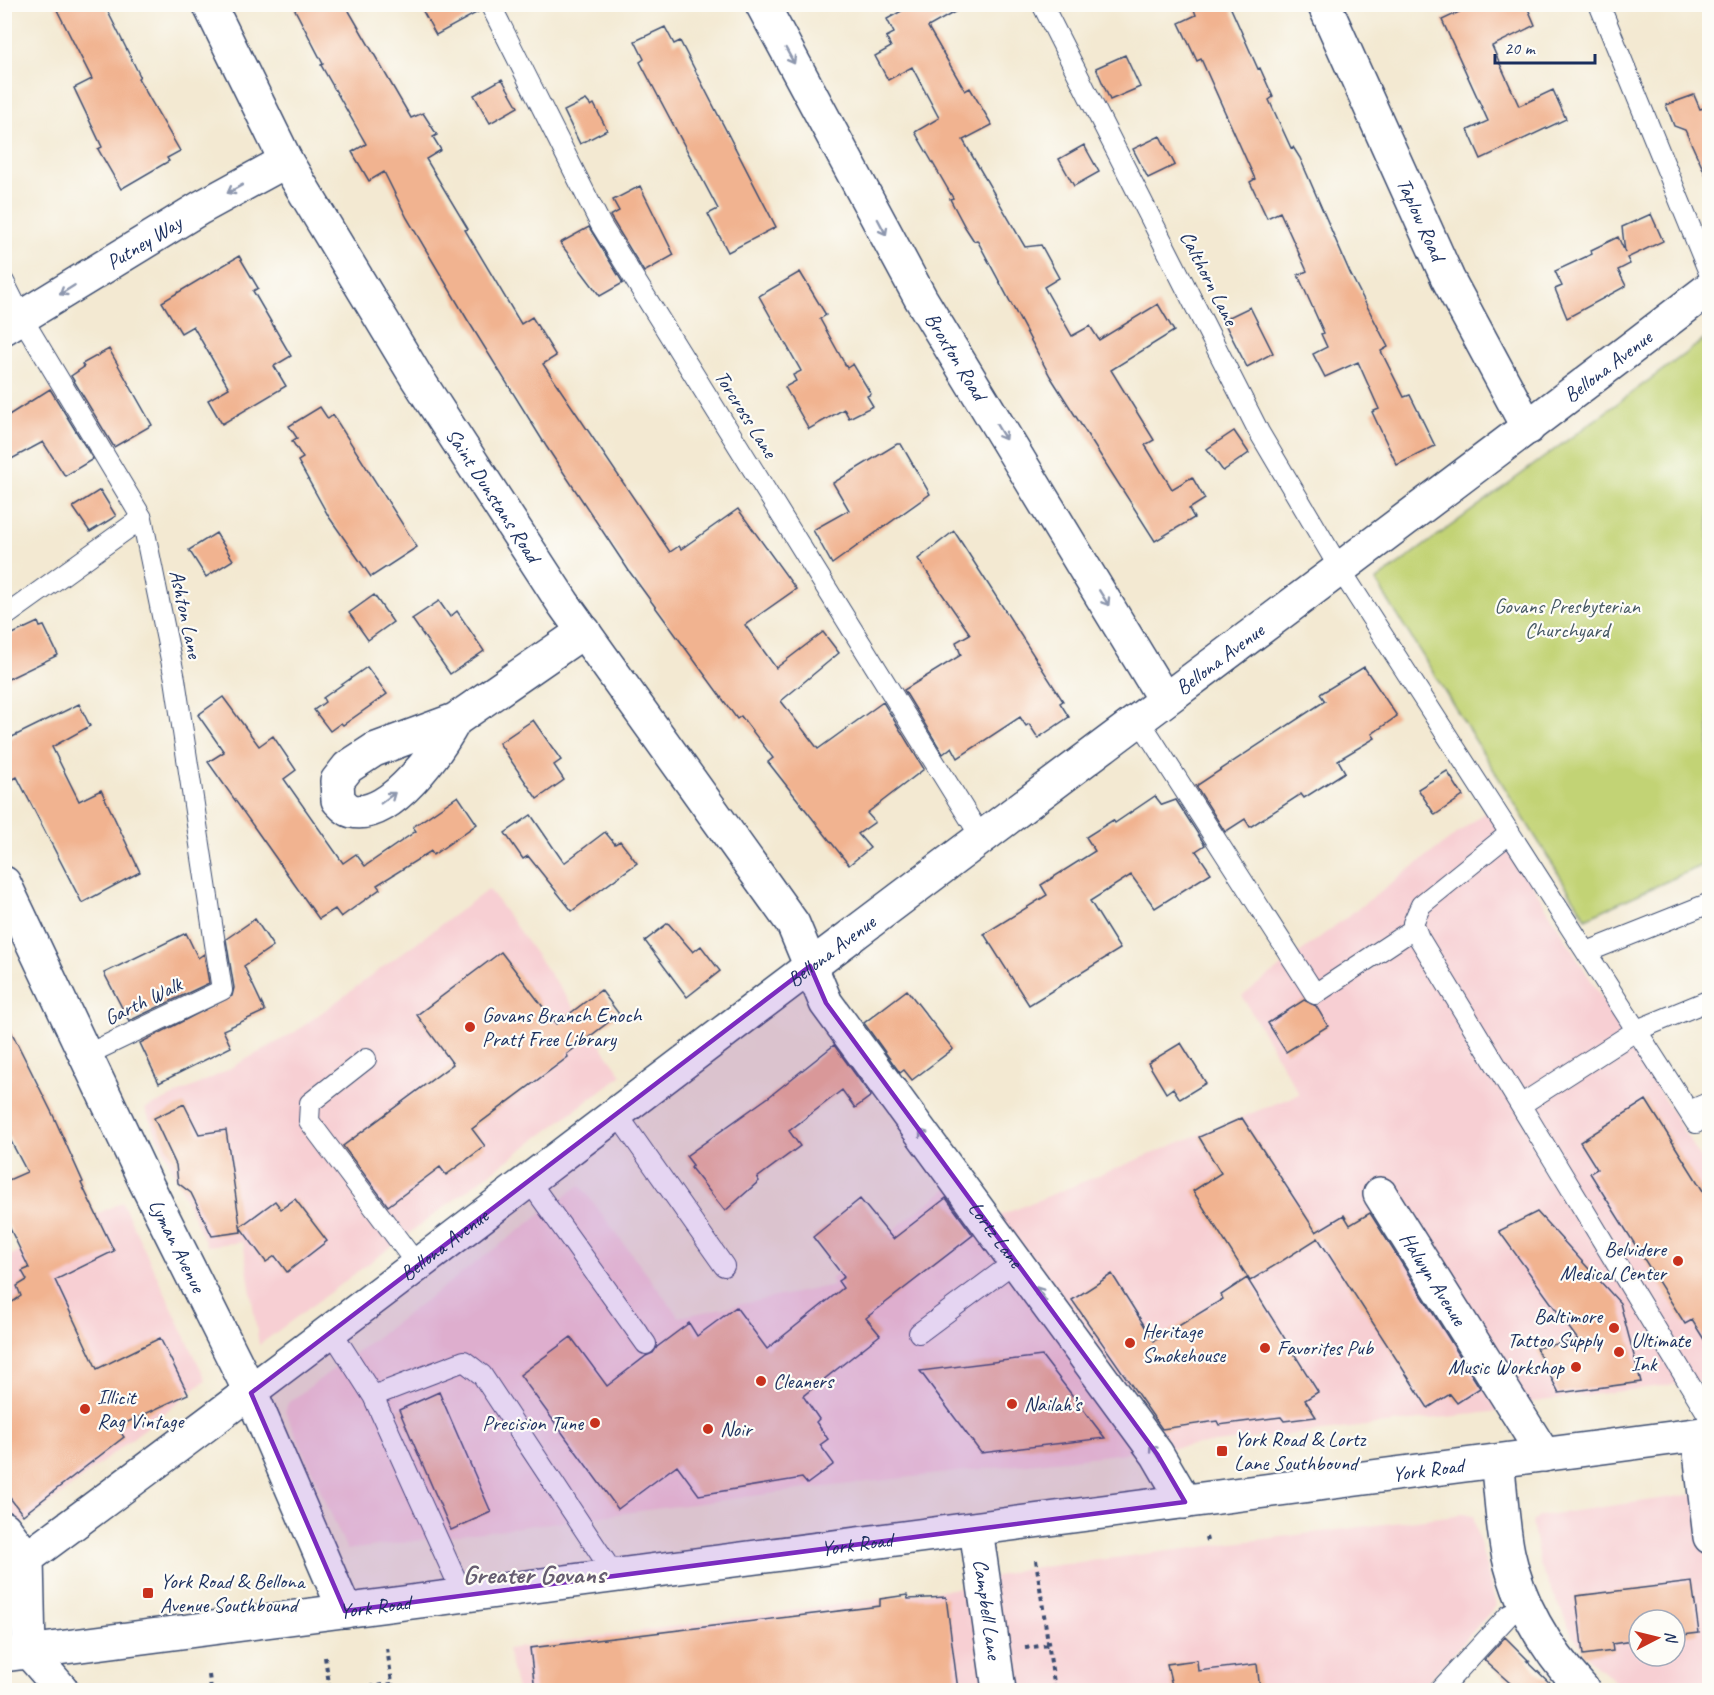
<svg xmlns="http://www.w3.org/2000/svg" width="1714" height="1695" font-family="Caveat,sans-serif">
	<rect width="100%" height="100%" fill="#fdfcf7"/>
	<filter id="ink" filterUnits="userSpaceOnUse"><feTurbulence type="fractalNoise" baseFrequency=".0167" numOctaves="2"/><feDisplacementMap in="SourceGraphic" scale="12" xChannelSelector="R" yChannelSelector="G"/><feConvolveMatrix kernelMatrix="1 2 1 2 8 2 1 2 1" color-interpolation-filters="sRGB"/></filter>
	<filter id="wash" filterUnits="userSpaceOnUse"><feTurbulence type="fractalNoise" baseFrequency=".008" numOctaves="4" result="noise"/><feDisplacementMap in="SourceGraphic" scale="24" xChannelSelector="R" yChannelSelector="G"/><feGaussianBlur stdDeviation="1.35" result="paint"/><feColorMatrix in="noise" values="0 0 0 0 0 0 0 0 0 0 0 0 0 0 0 0 0 1.4 0 .05"/><feComposite in="paint" operator="in"/></filter>
	<g filter="url(#wash)">
		<rect width="100%" height="100%" fill="#f3e9d2"/>
		<path fill="#f7cfd3" fill-rule="evenodd" d="M1487,811L1709,1172V1380L1534,1402L1492,1412L806,1489L347,1550L285,1411L288,1403L580,1185L679,1317L834,1285L830,1279L958,1180L989,1220L1299,1094L1242,996Z
			M489,889L622,1075L259,1345L243,1242L207,1246L145,1109L218,1075L295,1032Z
			M122,1202L206,1380L33,1517L5,1535V1258Z
			M1709,1492V1690H1624L1589,1659L1572,1634L1540,1565L1532,1522L1539,1516ZM1639,1620H1675V1656H1639Z
			M1464,1514L1473,1515L1496,1606L1420,1690H517L507,1649L952,1589L1018,1570Z"/>
		<path fill="#c2d375" stroke="#6e816a" stroke-width="1.5" d="M1709,336V862L1586,918L1376,581Z"/>
		<g id="blocks">
			<path fill="#f1b390" d="M54,4H104L140,76L138,78L180,151L167,158L169,161L121,189L98,149L102,147L74,88L92,79Z
				M292,4H345L411,118L423,113L437,135L433,137L441,150L426,159L468,229L465,230L521,324L532,317L556,356L543,364L670,552L679,546L681,549L738,509L796,589L745,625L776,668L823,632L839,653L781,701L818,749L883,702L924,769L867,813L875,822L858,834L870,848L849,865L768,762L773,758L741,716L737,719L629,571L546,446L467,319L407,218L384,172L369,181L352,152L366,144L321,65L323,64Z
				M419,4H478L480,11L436,35Z
				M914,4H969L928,27L965,91L970,88L992,125L963,140L1025,247L1041,245L1059,278L1044,287L1072,336L1090,326L1099,340L1158,304L1174,331L1111,370L1154,440L1145,445L1172,489L1192,477L1205,499L1189,509L1194,518L1155,541L1050,376L977,240L974,241L965,227L950,199L953,198L915,132L939,118L912,67L888,80L875,56L891,47L886,37L894,33L887,19Z
				M1192,4H1229L1258,69L1260,68L1273,97L1269,100L1291,148L1293,147L1300,158L1350,273L1388,347L1381,351L1404,397L1410,395L1435,446L1397,465L1372,412L1379,409L1358,362L1325,377L1313,354L1327,347L1321,334L1324,333L1298,275L1307,271L1280,212L1267,218L1250,182L1255,179L1201,59L1197,61L1179,23L1196,15Z
				M1476,4H1526L1535,25L1492,46L1519,106L1553,90L1566,119L1481,159L1468,130L1488,121L1442,20Z
				M665,27L674,44L680,41L776,227L728,252L708,214L718,209L640,62L644,59L635,41Z
				M1125,55L1140,87L1110,100L1096,68Z
				M502,79L518,107L490,123L474,95Z
				M1694,95L1700,109L1710,106V184L1685,130L1674,126L1666,105Z
				M586,100L591,106L594,104L607,130L580,144L564,111Z
				M1160,136L1175,165L1148,178L1133,149Z
				M1084,145L1099,172L1074,186L1059,159Z
				M640,186L674,255L644,272L610,216L619,211L613,200Z
				M1651,214L1663,241L1627,258L1630,264L1618,270L1626,286L1567,318L1555,289L1562,286L1555,271L1592,254L1591,250L1618,237L1625,252L1622,227Z
				M589,227L623,283L600,296L560,243Z
				M239,256L258,288L253,291L291,356L274,366L286,386L222,424L208,400L229,388L193,326L181,333L162,302Z
				M800,272L826,315L820,319L847,368L853,364L871,394L867,396L873,406L849,418L844,409L809,429L785,387L796,381L793,375L801,371L759,296Z
				M1250,307L1273,353L1247,367L1223,320Z
				M109,349L152,425L114,447L71,376L84,367L82,364Z
				M50,389L93,459L65,476L43,442L4,463V418Z
				M320,407L328,419L333,415L417,547L371,577L329,517L298,461L303,458L292,441L297,438L289,426Z
				M1234,431L1249,453L1223,471L1207,449Z
				M897,444H901L930,494L832,564L813,530L849,510L833,483Z
				M100,490L116,516L90,532L73,507Z
				M954,531L1063,701L1060,703L1069,717L1038,738L1029,724L1026,726L1020,717L958,758L952,747L943,754L904,690L961,655L956,642L970,634L918,559Z
				M216,533L233,560L206,577L189,550Z
				M374,595L393,622L368,640L349,613Z
				M439,601L450,617L457,611L484,651L450,674L412,619Z
				M38,622L40,627L44,626L58,655L4,681V638Z
				M367,667L387,694L343,725L341,723L330,731L314,710L325,702L323,698Z
				M1364,667L1397,716L1372,734L1375,738L1338,760L1345,772L1304,798L1301,794L1250,827L1245,819L1225,832L1196,786L1325,701L1320,694Z
				M223,697L259,746L273,736L296,770L284,779L343,863L356,854L365,866L416,831L413,827L458,796L477,824L433,855L431,851L377,885L380,889L341,917L335,909L319,919L208,762L224,752L198,715Z
				M79,704L90,726L52,747L79,801L101,790L140,872L82,903L17,777L4,784V741Z
				M533,720L561,760L554,765L564,780L537,799L499,743Z
				M1447,771L1463,796L1435,815L1418,789Z
				M1155,796L1162,805L1176,800L1205,845L1196,851L1211,873L1155,908L1131,875L1090,901L1120,949L1029,1005L984,934L1047,895L1041,885L1095,851L1086,837L1113,820L1115,823Z
				M531,815L564,863L605,832L615,844L620,841L637,863L572,911L528,856L523,859L505,833Z
				M255,919L273,946L244,966L265,1011L223,1030L231,1047L159,1083L140,1043L232,996L234,988L226,939Z
				M668,923L693,952L701,946L720,971L687,997L645,941Z
				M186,933L198,958L204,954L209,983L129,1021L104,973Z
				M501,952L556,1024L601,990L619,1014L567,1054L568,1057L472,1129L485,1146L446,1175L440,1167L388,1206L343,1146L453,1064L417,1015Z
				M907,990L953,1049L912,1080L904,1070L900,1073L864,1023Z
				M1304,1000L1316,1006L1328,1026L1286,1052L1268,1023Z
				M4,1017L53,1115L83,1182L81,1183L114,1251L55,1280L97,1369L160,1338L188,1394L117,1427L124,1437L23,1515L4,1490V1308L21,1296L17,1286L27,1280L22,1271L29,1268L4,1216V1182L27,1172L4,1128Z
				M1181,1043L1206,1083L1180,1099L1173,1088L1166,1093L1148,1063Z
				M834,1045L871,1096L855,1108L842,1090L789,1131L800,1146L757,1178L759,1181L725,1211L691,1168L693,1165L686,1156L770,1096Z
				M1646,1100L1710,1202V1349L1692,1320L1685,1324L1590,1173L1597,1169L1580,1142Z
				M184,1104L199,1134L226,1130L241,1232L212,1236L191,1193L178,1183L176,1165L154,1118Z
				M1242,1118L1316,1232L1344,1215L1350,1225L1370,1213L1480,1388L1457,1403L1450,1394L1428,1408L1318,1238L1250,1281L1193,1191L1221,1173L1199,1137Z
				M946,1198L973,1235L866,1318L880,1335L803,1396L819,1419L816,1422L828,1439L820,1445L834,1464L807,1484L802,1478L699,1495L677,1465L618,1509L520,1375L571,1337L607,1386L646,1356L653,1353L657,1347L689,1323L697,1336L736,1307L767,1349L843,1288L838,1281L844,1277L813,1237L860,1199L893,1239Z
				M295,1199L327,1241L287,1272L275,1256L266,1262L240,1227L275,1201L281,1209Z
				M1537,1212L1620,1303L1641,1382L1559,1393L1536,1348L1578,1340L1499,1231Z
				M1112,1274L1154,1341L1223,1299L1221,1295L1247,1278L1318,1392L1305,1400L1316,1417L1284,1421L1281,1417L1219,1425L1217,1421L1162,1429L1072,1300Z
				M1042,1356L1105,1438L981,1453L920,1371Z
				M439,1392L491,1512L451,1530L399,1410Z
				M1692,1582L1699,1633L1675,1636V1620H1639V1640L1612,1644L1613,1651L1583,1655L1576,1596Z
				M907,1595L908,1599L946,1597L958,1690H535L530,1648L880,1606V1599Z
				M1505,1637L1529,1661H1527L1557,1690H1518L1484,1660Z
				M1197,1660L1198,1671L1257,1664L1260,1690H1173L1167,1664Z"/>
		</g>
	</g>
	<g filter="url(#ink)">
		<use href="#blocks" fill-opacity="0" stroke="#3b4b6f" stroke-width="1.5"/>
		<g fill="none" stroke-linecap="round" stroke-linejoin="round">
			<defs>
				<path id="lane" d="M490,4L601,225L981,837
					M1042,4L1259,432L1340,569L1696,1123
					M1599,4L1710,275
					M4,282L22,318L142,518L175,679L222,990L86,1055
					M4,617L142,518
					M1138,718L1315,994L1415,928
					M1510,833L1421,905L1413,923L1419,938L1710,1418
					M1587,952L1710,903
					M366,1059L310,1103L309,1121L418,1266
					M1522,1104L1637,1030L1710,1000
					M1689,1111L1710,1102
					M617,1114L724,1266
					M529,1181L646,1344
					M332,1332L373,1396L463,1595
					M919,1333L1017,1260
					M373,1396L464,1361L482,1375L615,1576
					M1440,1690L1509,1615L1526,1607"/>
				<g id="street">
					<path id="s1" d="M209,4L286,161L417,378L563,603L793,924L826,1003L1157,1454L1185,1502"/>
					<path id="s2" d="M762,4L921,299L1164,699"/>
					<path id="s3" d="M1324,4L1448,279L1528,428"/>
					<path id="s4" d="M4,328L200,208L286,161"/>
					<path d="M455,720C439,749 391,820 352,811C347,810 342,804 338,800L337,781L348,767L374,750L455,720L584,631"/>
					<path id="s5" d="M4,883L146,1183L251,1393L345,1611"/>
					<path id="s6" d="M1380,1194L1544,1455"/>
					<path d="M1698,1435L1710,1537"/>
					<path d="M1497,1461C1501,1491 1502,1524 1508,1553C1519,1605 1548,1652 1583,1690"/>
					<path d="M4,1528L27,1558"/>
					<path id="s7" d="M976,1529L999,1690"/>
				</g>
				<g id="secondary">
					<path id="s8" d="M62,1690L29,1652L27,1558C303,1355 573,1145 847,939C1134,722 1424,508 1710,288"/>
				</g>
				<g id="primary">
					<path id="s9" d="M4,1655L1710,1433"/>
				</g>
			</defs>
			<use href="#lane" stroke="#3b4b6f" stroke-width="22"/>
			<use href="#street" stroke="#3b4b6f" stroke-width="36"/>
			<use href="#secondary" stroke="#3b4b6f" stroke-width="36"/>
			<use href="#primary" stroke="#3b4b6f" stroke-width="36"/>
			<path stroke="#3b4b6f" stroke-width="4" stroke-dasharray="4.5 4.5" stroke-linecap="butt" d="M1206,1537L1207,1541
				M1036,1560L1055,1690
				M387,1648L393,1690
				M1025,1648L1049,1645
				M325,1657L330,1690
				M209,1675L211,1690
				M343,1690L392,1684"/>
			<use href="#lane" stroke="#fff" stroke-width="20"/>
			<use href="#street" stroke="#fff" stroke-width="33"/>
			<use href="#secondary" stroke="#fff" stroke-width="33"/>
			<use href="#primary" stroke="#fff" stroke-width="33"/>
		</g>
		<defs><path id="oneway-shaft" d="M-6 0H5M1.5-3L5.5 0L1.5 3" fill="none" stroke-width="1.6" stroke-linecap="round" stroke-linejoin="round" transform="scale(1.5)"/></defs>
		<g stroke="#8d97ae">
			<use href="#oneway-shaft" transform="translate(790 56) rotate(61)"/>
			<use href="#oneway-shaft" transform="translate(235 189) rotate(151)"/>
			<use href="#oneway-shaft" transform="translate(882 227) rotate(62)"/>
			<use href="#oneway-shaft" transform="translate(67 290) rotate(148)"/>
			<use href="#oneway-shaft" transform="translate(1001 432) rotate(59)"/>
			<use href="#oneway-shaft" transform="translate(1104 598) rotate(58)"/>
			<use href="#oneway-shaft" transform="translate(388 798) rotate(-37)"/>
			<use href="#oneway-shaft" transform="translate(925 1137) rotate(-127)"/>
			<use href="#oneway-shaft" transform="translate(1041 1294) rotate(-126)"/>
			<use href="#oneway-shaft" transform="translate(1155 1452) rotate(-124)"/>
		</g>
	</g>
	<path fill="#7b2cbf" fill-opacity="0.2" stroke="#7b2cbf" stroke-width="4.5" stroke-linejoin="round" d="M810,966L826,1003L1157,1454L1185,1502L345,1611L251,1393Z"/>
	<g fill="#c8321e" stroke="#fdfcf7" stroke-width="2">
		<circle cx="470" cy="1027" r="6"/>
		<circle cx="1678" cy="1261" r="6"/>
		<circle cx="1614" cy="1328" r="6"/>
		<circle cx="1130" cy="1343" r="6"/>
		<circle cx="1265" cy="1348" r="6"/>
		<circle cx="1619" cy="1352" r="6"/>
		<circle cx="1576" cy="1367" r="6"/>
		<circle cx="761" cy="1381" r="6"/>
		<circle cx="1012" cy="1404" r="6"/>
		<circle cx="85" cy="1409" r="6"/>
		<circle cx="595" cy="1423" r="6"/>
		<circle cx="708" cy="1429" r="6"/>
		<rect x="1216" y="1445" width="12" height="12" rx="3"/>
		<rect x="142" y="1587" width="12" height="12" rx="3"/>
	</g>
	<g text-anchor="middle" dominant-baseline="central" stroke-width="4.5" stroke-linejoin="round" paint-order="stroke">
		<g font-size="21" fill="#1b2f5e" stroke="#fdfcf7">
			<text stroke="none"><textPath href="#s3" startOffset="236">Taplow Road</textPath></text>
			<text stroke="none"><textPath href="#s4" startOffset="164">Putney Way</textPath></text>
			<text transform="translate(1209 278) rotate(63)">Calthorn Lane</text>
			<text stroke="none"><textPath href="#s2" startOffset="402">Broxton Road</textPath></text>
			<text stroke="none"><textPath href="#s8" startOffset="2124">Bellona Avenue</textPath></text>
			<text transform="translate(746 414) rotate(58)">Torcross Lane</text>
			<text stroke="none"><textPath href="#s1" startOffset="568">Saint Dunstans Road</textPath></text>
			<text transform="translate(186 614) rotate(78)">Ashton Lane</text>
			<text stroke="none"><textPath href="#s8" startOffset="1638">Bellona Avenue</textPath></text>
			<text stroke="none"><textPath href="#s8" startOffset="1152">Bellona Avenue</textPath></text>
			<text transform="translate(143 1001) rotate(-26)">Garth Walk</text>
			<text stroke="none"><textPath href="#s1" startOffset="1464">Lortz Lane</textPath></text>
			<text stroke="none"><textPath href="#s5" startOffset="402">Lyman Avenue</textPath></text>
			<text stroke="none"><textPath href="#s8" startOffset="666">Bellona Avenue</textPath></text>
			<text stroke="none"><textPath href="#s6" startOffset="100">Halwyn Avenue</textPath></text>
			<text stroke="none"><textPath href="#s9" startOffset="1436">York Road</textPath></text>
			<text stroke="none"><textPath href="#s9" startOffset="860">York Road</textPath></text>
			<text stroke="none"><textPath href="#s9" startOffset="374">York Road</textPath></text>
			<text stroke="none"><textPath href="#s7" startOffset="81">Campbell Lane</textPath></text>
		</g>
		<g font-size="21" fill="#455864" stroke="#fdfcf7">
			<text x="1567" y="606">Govans Presbyterian<tspan x="1567" dy="24">Churchyard</tspan></text>
		</g>
		<g font-size="21" fill="#1b2f5e" stroke="#fdfcf7" text-anchor="start">
			<text x="482" y="1015">Govans Branch Enoch<tspan x="482" dy="24">Pratt Free Library</tspan></text>
			<text x="1666" y="1249" text-anchor="end">Belvidere<tspan x="1666" dy="24">Medical Center</tspan></text>
			<text x="1602" y="1316" text-anchor="end">Baltimore<tspan x="1602" dy="24">Tattoo Supply</tspan></text>
			<text x="1142" y="1331">Heritage<tspan x="1142" dy="24">Smokehouse</tspan></text>
			<text x="1631" y="1340">Ultimate<tspan x="1631" dy="24">Ink</tspan></text>
			<text x="1277" y="1348">Favorites Pub</text>
			<text x="1564" y="1367" text-anchor="end">Music Workshop</text>
			<text x="773" y="1381">Cleaners</text>
			<text x="97" y="1397">Illicit<tspan x="97" dy="24">Rag Vintage</tspan></text>
			<text x="1024" y="1404">Nailah’s</text>
			<text x="583" y="1423" text-anchor="end">Precision Tune</text>
			<text x="720" y="1429">Noir</text>
			<text x="1234" y="1439">York Road &amp; Lortz<tspan x="1234" dy="24">Lane Southbound</tspan></text>
			<text x="160" y="1581">York Road &amp; Bellona<tspan x="160" dy="24">Avenue Southbound</tspan></text>
		</g>
		<g font-size="27" font-weight="bold" fill="#665d70" stroke="#fdfcf7">
			<text x="534" y="1574">Greater Govans</text>
		</g>
	</g>
	<rect width="1714" height="1695" fill="none" stroke="#fdfcf7" stroke-width="24"/>
	<g transform="translate(1657 1638) rotate(83)"><circle r="28" fill="#fdfcf7" stroke="#a3aaba" stroke-width="1.5"/>
	<path d="M0-4.5L10 22L0 15L-10 22Z" fill="#c8321e"/>
	<text y="-9" font-size="16" font-weight="bold" text-anchor="middle" fill="#1b2f5e">N</text>
	</g>
	<path d="M1495 54v9h100v-9" fill="none" stroke="#1b2f5e" stroke-width="3"/>
	<text x="1504" y="54" font-size="18" fill="#1b2f5e" stroke="#fdfcf7" stroke-width="4.5" paint-order="stroke">20 m</text>
</svg>
